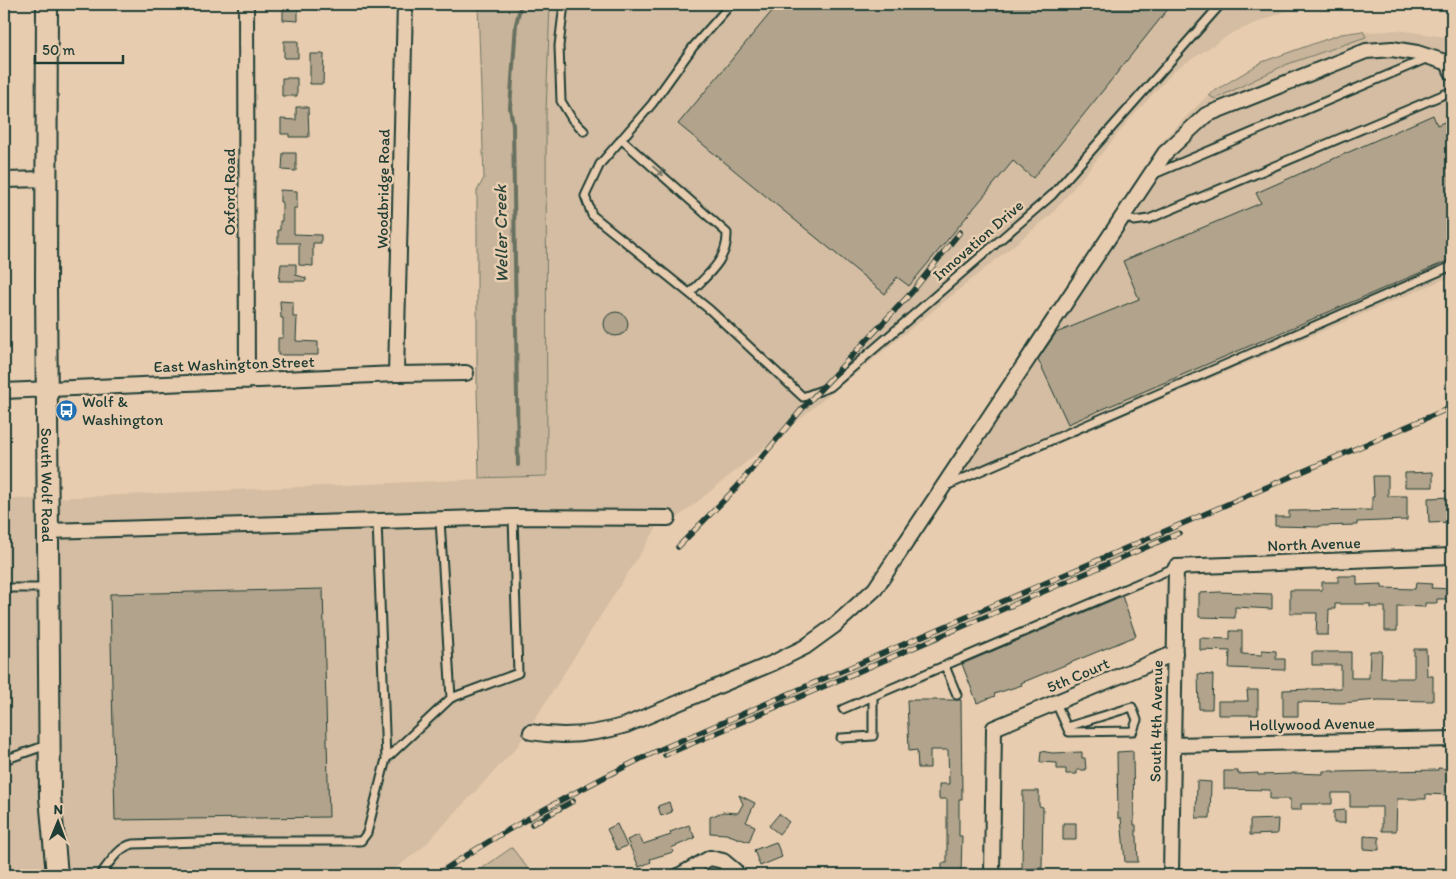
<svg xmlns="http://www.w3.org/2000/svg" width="1456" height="879" font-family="Itim,sans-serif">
	<rect width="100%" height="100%" fill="#e8ccaf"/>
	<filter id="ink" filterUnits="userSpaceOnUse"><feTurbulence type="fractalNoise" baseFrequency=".02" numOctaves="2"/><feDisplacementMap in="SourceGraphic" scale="10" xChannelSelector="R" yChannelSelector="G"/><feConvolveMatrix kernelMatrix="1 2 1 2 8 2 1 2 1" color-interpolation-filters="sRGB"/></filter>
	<g filter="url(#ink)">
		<path fill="#d4bda2" d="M550,4H1327L1288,10L1232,33L1175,70L1131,118L1051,215L676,519L661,521L517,747L423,847L387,875H64L57,795L55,498L547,476L546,113Z
			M1398,30L1452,38V276L944,492L934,488L1160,143L1208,95L1262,62L1341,34Z
			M4,499H41L52,875H4Z"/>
		<path fill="#c7b49a" stroke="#737867" d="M478,4H550L546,113L547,476L479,478L477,388V191L484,178Z
			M1363,31L1366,37L1285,65L1215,99L1208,95L1262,62L1341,34Z
			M512,848L533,875H473L511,848Z"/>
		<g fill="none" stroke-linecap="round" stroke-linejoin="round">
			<path stroke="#687160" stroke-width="4" d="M518,465L513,125L510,108L516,24L521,4"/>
		</g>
		<path fill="#b1a38c" stroke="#1f3d34" d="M283,4H298V21L283,20Z
			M778,4H1172L1033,178L1013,161L909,286L897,277L885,294L678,124Z
			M284,41H298V58H284Z
			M310,54H324L323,84H310Z
			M282,78H297V96H282Z
			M296,107H308L309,137H289V134H281V119L296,120Z
			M1433,115L1437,125L1452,119V259L1068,424L1038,359L1056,333L1139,299L1123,261L1261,203L1256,193Z
			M283,153H296V171L282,170Z
			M280,190L297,191V208H294V234L321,235V243H313V266L299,265V243H278V230H280V221H282V202H280Z
			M281,264H296V275L306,278V281H279Z
			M280,301L293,302V317H297L296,341L318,342V355H278V338H283V318H281Z
			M604 324a12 12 0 1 1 24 0a12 12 0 1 1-24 0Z
			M1433,472V487H1405V473Z
			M1373,476H1388V496H1407V520L1357,522V525L1319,526V527L1275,526V517H1289V511L1372,510V497H1374Z
			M1452,497V522L1429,523L1428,498Z
			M1338,576H1357V585L1382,584V588L1415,589L1416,583L1432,584L1431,588L1452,589V599H1437V603H1425V607L1397,606V631H1385V607H1370V604H1335V609H1329L1328,635H1316L1317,613H1290V590H1322V582H1338Z
			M323,589L329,817L115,820L110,594Z
			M1220,592L1272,594V609L1235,607V618L1199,617V593Z
			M1122,596L1136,636L1021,683L1022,685L994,694L995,696L977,703L962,664Z
			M1230,631H1242V654L1262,655V650L1276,651V659H1285V670L1229,668L1230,651L1200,650V638L1230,639Z
			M1414,649H1426L1427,676H1433V701L1379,700L1341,703L1298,702V716H1283V690L1341,688V665H1312V652H1351V678H1369L1370,651H1382L1381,678H1414Z
			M1198,674L1213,675L1212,709H1199Z
			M1247,690H1258V715H1218V701H1248Z
			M907,700H961L962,799H959V836H962L961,875H942V863H947V799H939V784H949L948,750H930V768H918L917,750L909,751Z
			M1041,751L1052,753L1082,752V758H1085L1086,770H1077V774H1066V769H1057V763L1040,762Z
			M1133,751L1134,825H1136V836H1137L1138,862H1125L1121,818H1118L1117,752Z
			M1438,768L1450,769L1449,795L1426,794V799H1397L1396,831H1382V807H1350V793H1332V804H1301V810H1290V799H1270V790L1224,789V771H1238V774L1258,773V775L1292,774V773L1323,774V771H1334V772L1438,770Z
			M1197,781L1211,782L1210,818H1196Z
			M1023,791H1039V806L1043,807L1042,868L1022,869Z
			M739,795L755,803L746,822L755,826L749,842L726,834L710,833V817L723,812L738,813L743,804Z
			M669,802L672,812L661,816L658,806Z
			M1345,810V823H1334V811Z
			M779,814L789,822L779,834L769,826Z
			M1278,819L1277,834L1250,835V820Z
			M1063,823H1076V840H1063Z
			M617,824L627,846L617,850L607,829Z
			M689,825L695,838L671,848L673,852L650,859L651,862L639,867L627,840L639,835L643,844L671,835L670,832Z
			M1364,836L1379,837V850L1364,849Z
			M776,842L782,857L760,866L754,850Z"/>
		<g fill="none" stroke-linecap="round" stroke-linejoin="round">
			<defs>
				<path id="lane" d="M564,4L559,46L561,101L572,119L584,131
					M731,4L693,47L652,104L600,164L585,196L592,215L710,310L803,397L830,387L1052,195L1221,4
					M621,139L727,233C728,260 707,275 690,293
					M1152,175L1428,58
					M1124,215L1134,221L1149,219L1452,91
					M946,486L1452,266
					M440,520L451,698L518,673L513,517
					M377,521L386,759
					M4,588H46
					M945,666L957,695
					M1056,703L1069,732L1133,731L1137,720L1132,707L1067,727
					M843,709L1176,567
					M841,738L873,736V696
					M4,760L47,745
					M100,875C109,864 118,847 133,844L232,841H361L367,833L386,759L451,698"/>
				<path id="street" d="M246,4L247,381
					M4,180L46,179
					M396,374L405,4
					M4,391L396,374L466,373
					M48,531L513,517L668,518
					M531,732C564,738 594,735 626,725L773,663L805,647L834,626L875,589L1165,153L1206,115L1366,51L1392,49L1417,53L1448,63L1452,72
					M1173,745L1452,739
					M680,875L710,858L723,861L735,871L736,875
					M992,875L994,728L1175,653
					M1171,875L1176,567L1452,556"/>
				<g id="secondary">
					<path id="s1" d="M47,4L46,285L50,797L57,875"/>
				</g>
			</defs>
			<use href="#lane" stroke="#1f3d34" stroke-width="11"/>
			<use href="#street" stroke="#1f3d34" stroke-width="18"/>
			<use href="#secondary" stroke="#1f3d34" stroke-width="24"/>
			<use href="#lane" stroke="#e8ccaf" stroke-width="7"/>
			<use href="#street" stroke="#e8ccaf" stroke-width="14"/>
			<use href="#secondary" stroke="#e8ccaf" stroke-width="20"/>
			<defs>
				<path id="rail" d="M678,547L737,487L802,409L912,292L960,232
					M665,755L1179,533
					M532,824L573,801
					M436,875C507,828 582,787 659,750L1452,407"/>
			</defs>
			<use href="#rail" stroke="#1f3d34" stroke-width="5.5"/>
			<use href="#rail" stroke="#e8ccaf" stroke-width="4" stroke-dasharray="11" stroke-linecap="butt"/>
		</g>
		<defs><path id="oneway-solid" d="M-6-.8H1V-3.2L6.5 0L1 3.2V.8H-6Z" transform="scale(1.25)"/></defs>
		<use fill="#797d6b" href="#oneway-solid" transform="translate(658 171) rotate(41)"/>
	</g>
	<defs>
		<symbol id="bus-disc" viewBox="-11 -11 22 22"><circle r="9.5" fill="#1f6fb2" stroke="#e8ccaf"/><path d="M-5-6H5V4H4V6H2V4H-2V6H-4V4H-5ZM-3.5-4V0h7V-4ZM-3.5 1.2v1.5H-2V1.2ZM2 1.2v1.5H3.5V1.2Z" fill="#fff"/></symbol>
	</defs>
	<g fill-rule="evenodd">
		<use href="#bus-disc" x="54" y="398" width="25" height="25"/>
	</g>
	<g text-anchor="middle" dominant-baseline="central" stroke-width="5" stroke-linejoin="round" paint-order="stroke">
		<g font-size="16" fill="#1f3d34" stroke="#e8ccaf">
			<text transform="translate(383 189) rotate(-89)">Woodbridge Road</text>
			<text transform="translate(229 192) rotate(-90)">Oxford Road</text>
			<text transform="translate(978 240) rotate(-41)">Innovation Drive</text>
			<text transform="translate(234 364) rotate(-2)">East Washington Street</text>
			<text stroke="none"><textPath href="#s1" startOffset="481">South Wolf Road</textPath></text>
			<text transform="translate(1314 544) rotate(-2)">North Avenue</text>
			<text transform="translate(1078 675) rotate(-23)">5th Court</text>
			<text transform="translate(1156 721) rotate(-89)">South 4th Avenue</text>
			<text transform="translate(1312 724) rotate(-1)">Hollywood Avenue</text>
		</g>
		<g font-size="16" fill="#1f3d34" stroke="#e8ccaf" text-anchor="start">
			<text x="82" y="401">Wolf &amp;<tspan x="82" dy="18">Washington</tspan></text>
		</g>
		<g font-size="18" font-style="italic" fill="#2b463b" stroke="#e8ccaf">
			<text transform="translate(501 234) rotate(-91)">Weller Creek</text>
		</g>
	</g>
	<rect width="1456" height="879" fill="none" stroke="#e8ccaf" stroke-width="20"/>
	<rect x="10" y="10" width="1436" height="859" fill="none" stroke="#1f3d34" stroke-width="2" filter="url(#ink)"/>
	<g transform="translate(58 822) rotate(1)" stroke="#e8ccaf" stroke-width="4" paint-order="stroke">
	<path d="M0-4L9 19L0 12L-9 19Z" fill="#1f3d34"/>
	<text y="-8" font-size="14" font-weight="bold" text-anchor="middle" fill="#1f3d34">N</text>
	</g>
	<path d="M35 55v8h88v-8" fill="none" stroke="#1f3d34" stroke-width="2.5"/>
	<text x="42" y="55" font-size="15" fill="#1f3d34" stroke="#e8ccaf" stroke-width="4" paint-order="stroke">50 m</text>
</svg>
